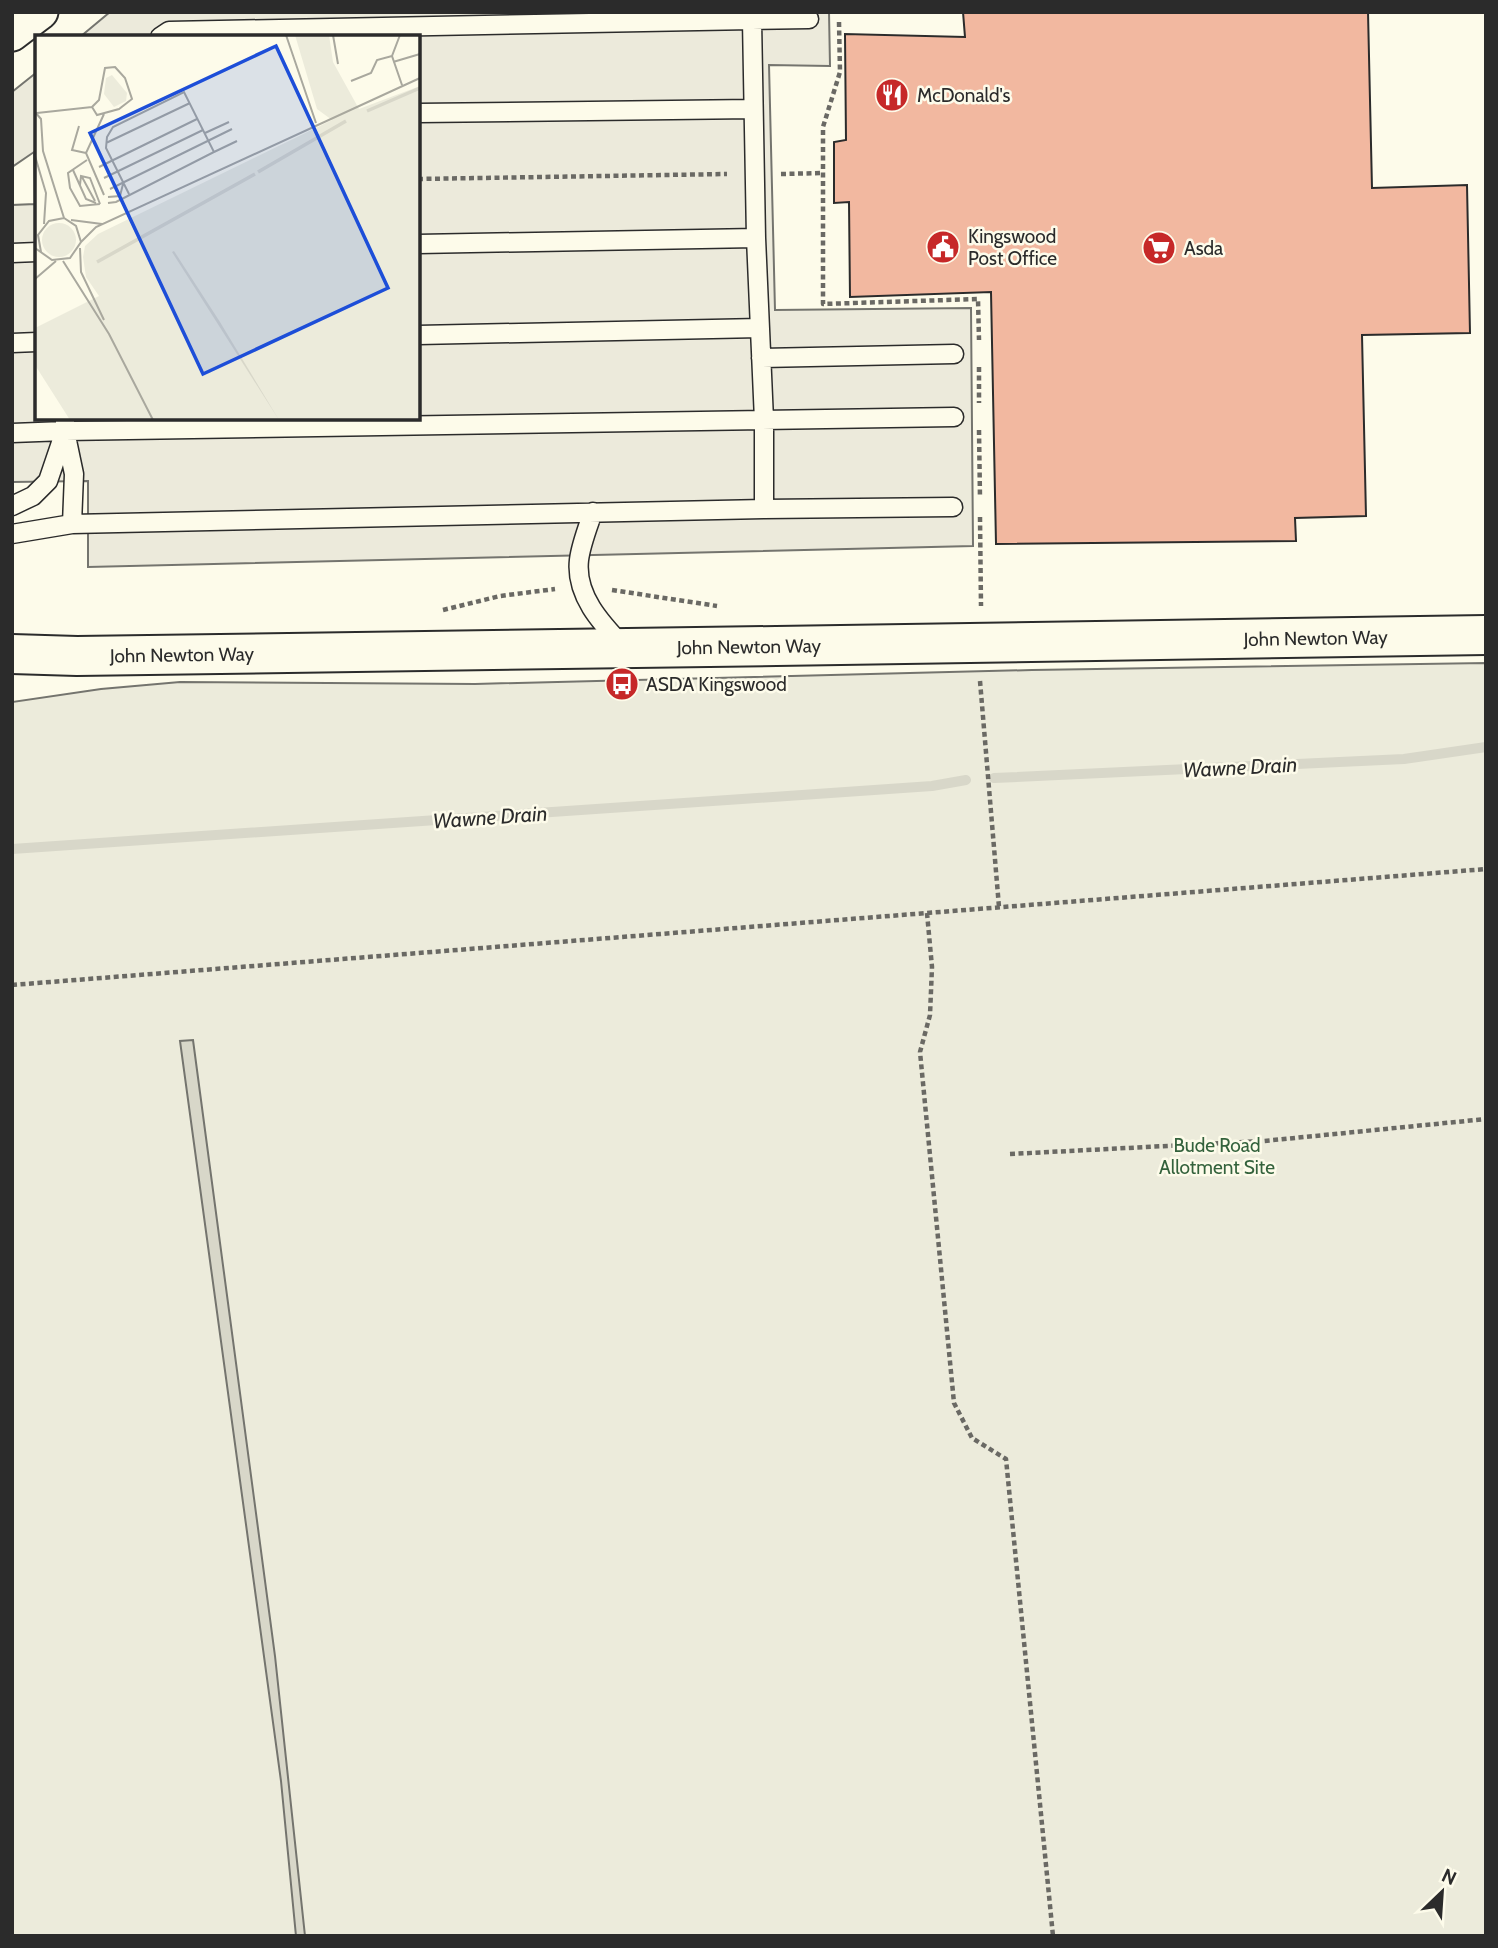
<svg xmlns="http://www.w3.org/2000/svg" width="1498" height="1948" font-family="Cabin,sans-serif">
	<rect width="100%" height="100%" fill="#fdfbea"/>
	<path fill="#ecebdb" stroke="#74746e" stroke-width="2" d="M1486,663V1936H12V702L101,689L180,682L475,684L1032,670Z"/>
	<path fill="#eceadb" stroke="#74746e" stroke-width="2" d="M110,12H829L830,66L769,65L775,310L971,308L973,546L88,567V481L12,482V205L35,204L34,152L12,167V92L37,72V418H418V37H80Z"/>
	<path fill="#d8d7c9" stroke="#74746e" stroke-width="2" d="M193,1040L275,1656L305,1936H296L281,1781L180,1041Z"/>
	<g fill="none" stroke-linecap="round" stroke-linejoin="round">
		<path stroke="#d8d7c9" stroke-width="10" d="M994,778L1404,759L1486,747
			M12,849L932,786L966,780"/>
	</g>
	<path fill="#f2b8a0" stroke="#2b2b2b" stroke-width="2" d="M963,12H1368L1372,188L1467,185L1470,333L1362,335L1366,516L1295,518L1296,541L996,544L991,292L850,297L849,202L834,203V142L846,140L845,34L965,37Z"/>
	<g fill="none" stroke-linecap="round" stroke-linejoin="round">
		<defs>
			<path id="lane" d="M752,20L809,19
				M418,113L753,109
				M418,244L756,238
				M12,253L37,252
				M418,335L760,328
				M12,343L37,342
				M761,358L954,354
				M65,418V431L74,474L72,524
				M12,433L65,431L954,417
				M12,506L33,496L48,481L64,434
				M764,509L953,507
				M593,512C588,527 581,544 579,560C575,595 601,623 623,646
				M12,534L72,524L764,509V420L756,238L752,20L169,31L160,37"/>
			<path id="street" d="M12,34L41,12"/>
			<g id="secondary">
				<path id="s1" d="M12,654L77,656C547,649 1016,643 1486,635"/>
			</g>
		</defs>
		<use href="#lane" stroke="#2b2b2b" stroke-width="21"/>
		<use href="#street" stroke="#2b2b2b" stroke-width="37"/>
		<use href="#secondary" stroke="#2b2b2b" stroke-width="42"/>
		<path stroke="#6a6964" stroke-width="4.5" stroke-dasharray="5 3.5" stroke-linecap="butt" d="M839,22L840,72L823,127V304L978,299L979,340
			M781,174L823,173
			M418,179L727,174
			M979,367V403
			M979,430L980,498
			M980,517L981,606
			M612,590L717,606
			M443,610L500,596L555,589
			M980,681L999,907
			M927,913L932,967L930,1015L920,1052L954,1403L972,1438L1006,1459L1053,1936
			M12,985L1486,869
			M1010,1154L1264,1141L1486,1119"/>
		<use href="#lane" stroke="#fdfbea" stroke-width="18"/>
		<use href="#street" stroke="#fdfbea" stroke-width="33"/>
		<use href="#secondary" stroke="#fdfbea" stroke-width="38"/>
	</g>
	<defs>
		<symbol id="restaurant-disc" viewBox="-11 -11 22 22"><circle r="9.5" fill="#c62828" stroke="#fdfbea"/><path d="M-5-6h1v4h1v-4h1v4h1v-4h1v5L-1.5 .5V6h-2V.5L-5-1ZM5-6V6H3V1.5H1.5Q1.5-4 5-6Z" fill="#fff"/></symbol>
		<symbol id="civic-disc" viewBox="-11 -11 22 22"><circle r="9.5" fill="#c62828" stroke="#fdfbea"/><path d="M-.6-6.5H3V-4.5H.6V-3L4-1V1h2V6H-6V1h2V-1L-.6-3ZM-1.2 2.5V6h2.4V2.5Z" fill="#fff"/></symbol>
		<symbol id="supermarket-disc" viewBox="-11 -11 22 22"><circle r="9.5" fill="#c62828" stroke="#fdfbea"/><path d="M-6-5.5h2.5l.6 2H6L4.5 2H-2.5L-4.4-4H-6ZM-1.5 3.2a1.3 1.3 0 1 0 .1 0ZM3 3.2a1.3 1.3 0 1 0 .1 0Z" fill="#fff"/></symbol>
		<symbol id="bus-disc" viewBox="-11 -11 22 22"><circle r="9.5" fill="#c62828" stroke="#fdfbea"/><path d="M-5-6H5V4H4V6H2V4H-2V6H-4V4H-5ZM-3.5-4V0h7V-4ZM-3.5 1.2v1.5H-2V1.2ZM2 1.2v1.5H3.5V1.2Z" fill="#fff"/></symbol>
	</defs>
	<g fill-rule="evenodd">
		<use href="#restaurant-disc" x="873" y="76" width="38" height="38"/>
		<use href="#civic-disc" x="924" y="228" width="38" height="38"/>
		<use href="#supermarket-disc" x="1140" y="229" width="38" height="38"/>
		<use href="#bus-disc" x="603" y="665" width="38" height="38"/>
	</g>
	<g text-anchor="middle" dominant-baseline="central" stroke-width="5" stroke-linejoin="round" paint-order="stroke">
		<g font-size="19" fill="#2b2b2b" stroke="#fdfbea" text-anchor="start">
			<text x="917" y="95">McDonald's</text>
			<text x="968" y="236">Kingswood<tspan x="968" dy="22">Post Office</tspan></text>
			<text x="1184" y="248">Asda</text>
			<text x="646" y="684">ASDA Kingswood</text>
		</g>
		<g font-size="19" fill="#2b2b2b" stroke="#fdfbea">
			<text stroke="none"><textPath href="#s1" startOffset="1304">John Newton Way</textPath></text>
			<text stroke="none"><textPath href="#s1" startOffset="737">John Newton Way</textPath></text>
			<text stroke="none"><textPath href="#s1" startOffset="170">John Newton Way</textPath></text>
		</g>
		<g font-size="19" fill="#34623c" stroke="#fdfbea">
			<text x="1217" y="1145">Bude Road<tspan x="1217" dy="22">Allotment Site</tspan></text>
		</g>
		<g font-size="21" font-style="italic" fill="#2b2b2b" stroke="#fdfbea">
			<text transform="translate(1240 767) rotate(-3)">Wawne Drain</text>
			<text transform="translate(490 817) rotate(-4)">Wawne Drain</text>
		</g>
	</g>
	<g transform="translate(35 35)">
		<rect width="385" height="385" fill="#fdfbea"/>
		<path d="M260,0H294L298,27L324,74L385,51V385H35L0,330V293L64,261L51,242L48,222L50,211L63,199L297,85L282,74ZM77,40L92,58L91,66L79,72L69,59L71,43ZM7 205a17 17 0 1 1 34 0a17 17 0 1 1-34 0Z" fill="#ecebdb"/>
		<path d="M139,216L185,287L244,385L137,217Z" fill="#d8d7c9"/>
		<path fill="none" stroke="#d8d7c9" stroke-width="3.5" d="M332,76L385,53M223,137L311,86M62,227L220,139"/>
		<path fill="none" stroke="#a9a89e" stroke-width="2" d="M251,0L281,88M298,0L303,29M365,0L357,21L367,50M358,27L385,19M80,32L90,43L97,64L84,74L62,80L57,72L64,65L70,33ZM316,46L336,38L342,25L357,21M0,77L6,84L8,116L29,183M2,78L57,72M44,91L37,115L51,118M170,98L194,87M71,108L155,68M179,117L202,106M0,121L11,158L9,189M52,125L33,138L35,153L45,171L65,169M64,132L162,84M38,135L51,164L61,168M47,142L60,166M69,143L168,95M45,150L46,141L55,143L65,169M75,154L197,94M69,160L51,118L69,79M73,162L85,161L88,149M73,168L81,167L179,117L149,57L78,92L72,102L71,113L94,159M36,185L67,189M46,207L61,192L385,43M0,213L17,225L35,223L46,207L41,191L29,183L14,186L3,200L6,217M45,213L46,237L69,285M28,226L74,299L118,385M0,244L21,226"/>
		<path fill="#1d4ed8" fill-opacity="0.15" stroke="#1d4ed8" stroke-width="3.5" d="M241,11L353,253L168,339L55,98Z"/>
		<rect width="385" height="385" fill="none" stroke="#2b2b2b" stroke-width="3.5"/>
	</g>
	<rect width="1498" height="1948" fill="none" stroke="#2b2b2b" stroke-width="28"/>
	<g transform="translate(1442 1892) rotate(25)" stroke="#fdfbea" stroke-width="5" paint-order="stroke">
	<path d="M0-5L12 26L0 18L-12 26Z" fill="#2b2b2b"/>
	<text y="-10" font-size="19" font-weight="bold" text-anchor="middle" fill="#2b2b2b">N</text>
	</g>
</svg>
